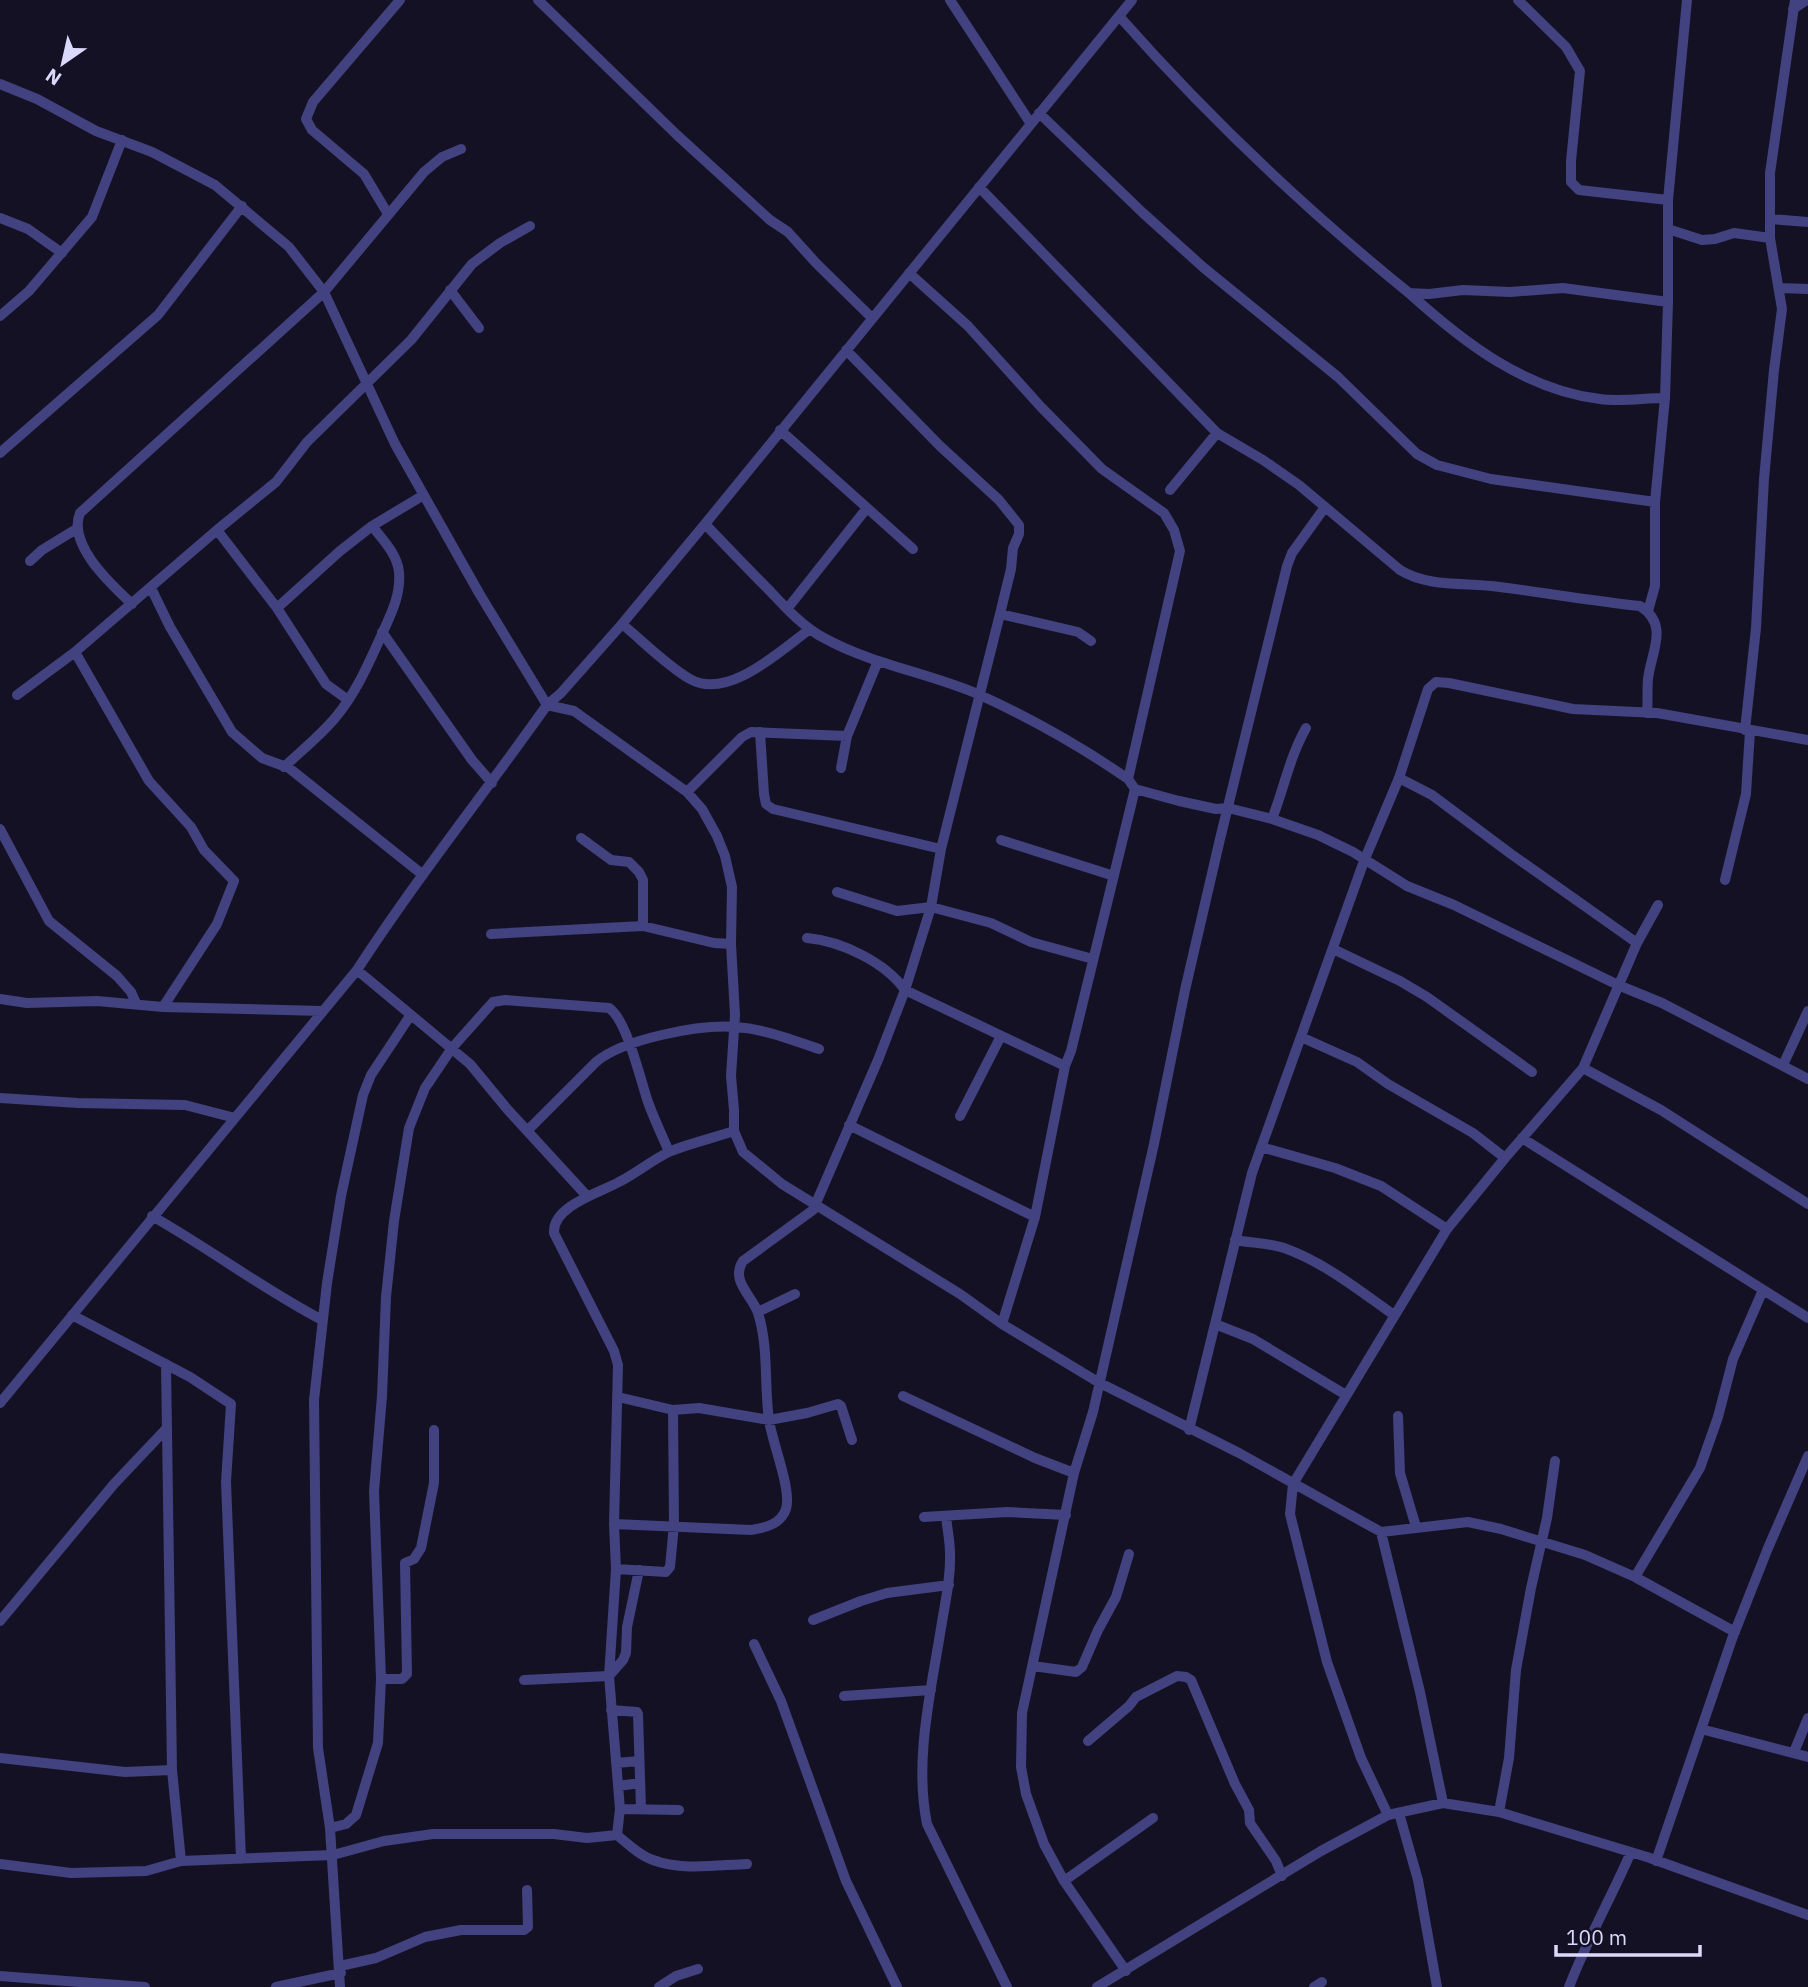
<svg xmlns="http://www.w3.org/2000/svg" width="1808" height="1987" font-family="'IBM Plex Sans',sans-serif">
	<rect width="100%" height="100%" fill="#141124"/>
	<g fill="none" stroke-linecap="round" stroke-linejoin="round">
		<path stroke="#41427f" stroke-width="10" d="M538,0L677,135L770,220L788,232L816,263L872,318
			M950,0L1031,124
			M1518,0L1566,47L1580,71L1571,161V182L1579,190L1668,200
			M1793,9L1807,0
			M1119,16C1208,117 1304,208 1409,293L1429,294L1463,290L1510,292L1563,288L1668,302V200L1687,0
			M0,84L37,99L96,131L152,152L215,185L289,247L324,292L395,444L479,593L547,705L574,711L687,792L702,809L717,836L725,856L732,887L731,944L735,1015L731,1076L734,1110V1131L743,1152L782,1184L960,1294L1002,1324L1098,1382L1239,1453L1381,1532L1468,1522L1501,1529L1585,1555L1635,1577L1735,1632
			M1039,113L1143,213L1204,268L1338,377L1417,454L1437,465L1491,479L1655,502
			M979,187L1217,433L1263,460L1299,485L1400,570C1429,588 1467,582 1500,587C1546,593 1593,601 1640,606C1670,625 1651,652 1648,679C1647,690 1648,702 1647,713
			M388,214L364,174L312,130L306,119L313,102L400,0
			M0,218L28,229L62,253
			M1770,219L1808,222
			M1668,229L1702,240L1715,239L1734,233L1770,238
			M909,273L968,326L1041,407L1102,469L1164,513L1174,530L1180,551L1128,779L1135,789L1071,1051L1065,1066L1035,1217L1002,1324
			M1780,288L1808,289
			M450,290L479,328
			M1409,293C1463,342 1525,390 1600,399C1621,402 1644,398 1665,398
			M0,316L29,291L92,217L122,140
			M780,430L913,549
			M0,453L158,315L242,206
			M1170,490L1217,433
			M705,524C726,546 747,568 768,589C785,607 803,627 824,638C873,665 930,673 980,695C1032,719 1082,747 1128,779
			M217,530L277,608L326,684L348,700
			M30,561L42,550L78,528
			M151,588L170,627L232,732L262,758L289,768L423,875
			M132,604C112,585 67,545 80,513L324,292L424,172L442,157L461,149
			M277,608L340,551L372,526L422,496
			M787,609L867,508
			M1648,611L1655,586V502L1665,398L1668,302
			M1000,614L1078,632L1091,641
			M622,624C644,642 666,665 690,679C728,701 781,650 810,629
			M382,632L472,760L492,783
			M75,652L149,781L191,827L204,850L234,881L217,924L163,1007
			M17,695L75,652L217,530L276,482L307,442L411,340L472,264L500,243L530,226
			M1745,730L1756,628L1764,479L1774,370L1782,309L1770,238V173L1795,0
			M760,732L764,794L766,804L773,809L941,849
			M284,767C301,751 320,736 335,718C356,693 369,663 382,634C391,614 401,595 399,572C397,554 383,540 372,526
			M841,768L847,736L878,661
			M1399,778L1432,795L1511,854L1637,943
			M1135,789L1179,801L1216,809L1228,808L1272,819L1318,835L1353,852L1407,886L1454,905L1618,985L1662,1003L1808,1079
			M687,792L742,737L751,732L847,736
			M1272,819C1284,788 1290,756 1306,728
			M0,829L49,921L117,976L131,992L136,1003
			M581,838L611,860L629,862L639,872L643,880V926
			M1001,840L1114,876
			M1725,880L1746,794L1750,731
			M837,892L897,911L931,907L991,923L1031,942L1093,959
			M491,934L643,926L714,943L731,944
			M807,938C841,941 885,962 905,990L1065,1066
			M1333,949L1400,981L1427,997L1532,1072
			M357,970L470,1064L508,1110L586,1195
			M0,999L27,1003L97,1001L163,1007L322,1011
			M1301,1037L1357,1062L1388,1084L1473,1133L1505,1158
			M1783,1065L1808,1011
			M1583,1068L1661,1110L1808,1204
			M0,1098L78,1103L185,1105L235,1118
			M960,1116L1001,1036
			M849,1125L1035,1217
			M527,1131L596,1062C623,1039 700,1024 736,1027C765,1029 792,1040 819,1049
			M1522,1138L1808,1318
			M1261,1147L1335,1168L1381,1186L1447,1229
			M152,1216C210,1249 263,1289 322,1320
			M1235,1240C1251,1243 1269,1243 1284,1248C1324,1262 1360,1291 1394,1315
			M758,1312L795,1294
			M72,1315L190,1377L231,1404L226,1482L241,1859
			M1215,1324L1253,1339L1346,1395
			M166,1364L172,1770L181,1861
			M903,1396L1035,1458L1074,1473
			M618,1397L673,1410L699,1408L769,1420L807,1413L838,1404L841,1406L852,1440
			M0,1403L357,970C416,879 484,794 547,705L561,693L622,624L705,524L1132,0
			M1398,1416L1400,1473L1416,1527
			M1189,1430L1252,1173L1364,861L1399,778L1428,689L1436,682L1449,683L1573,709L1657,713L1808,740
			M946,1516C947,1528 950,1541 950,1553C951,1578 945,1603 941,1628C931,1691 914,1760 927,1824L1007,1987
			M924,1517L1007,1512L1066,1515
			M614,1524L751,1530C765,1528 781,1524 786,1509C792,1490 772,1442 769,1420C764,1385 769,1348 758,1313C752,1295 730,1281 743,1261L813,1210L878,1060L905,990L931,907L941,849L1000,614L1011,569L1013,548L1019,534V525L999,500L940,446L846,350
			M1381,1532L1420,1692L1443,1803
			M616,1569L666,1572L670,1567L674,1525L673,1410
			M1635,1577L1700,1468L1718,1417L1733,1359L1763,1290
			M813,1620L861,1601L887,1593L949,1585
			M0,1621L114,1484L166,1429
			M754,1644L781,1701L846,1881L897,1987
			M1033,1666L1076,1672L1082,1667L1098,1630L1116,1597L1129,1554
			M381,1679H402L407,1674L405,1563L414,1559L421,1548L434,1483V1430
			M524,1680L609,1676L623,1660L626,1653L627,1627L639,1570
			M844,1696L931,1690
			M611,1710L637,1712L638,1714L641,1809
			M1701,1729L1808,1757
			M1088,1741L1129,1706L1136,1697L1177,1676L1186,1677L1191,1680L1235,1784L1249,1810L1250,1823L1276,1861L1282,1876
			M1794,1752L1808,1718
			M0,1758L125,1772L172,1770
			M616,1763L639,1761
			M618,1786L640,1783
			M620,1809L679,1810
			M1499,1812L1509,1758L1516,1670L1531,1588L1547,1518L1555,1461
			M1399,1813L1418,1880L1437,1987
			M1388,1815L1361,1758L1327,1662L1290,1514L1293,1484L1447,1229L1505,1158L1583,1068L1637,943L1658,905
			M330,1828L346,1824L356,1815L378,1743L381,1679L374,1491L382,1396L386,1297L394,1221L409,1128L425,1088L452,1048L493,1002L505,1000L609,1008C627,1020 640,1079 648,1102C654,1119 662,1135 669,1152
			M617,1835C628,1844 640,1856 653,1860C681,1871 718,1865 747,1864
			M1656,1861L1732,1639L1768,1548L1808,1456
			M0,1864L71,1873L146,1871L181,1861L333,1855L384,1841L433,1834H554L587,1838L617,1835L620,1809L609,1676L616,1569L614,1524L618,1365L614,1351L554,1233C552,1206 601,1192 619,1182C637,1173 653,1159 671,1151C691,1143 713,1138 734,1131
			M1064,1881L1153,1818
			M340,1966L376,1958L425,1937L461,1930H524L528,1927L527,1890
			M1126,1971L1064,1881L1044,1844L1026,1794L1021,1767L1022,1713L1074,1473L1093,1412L1154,1144L1185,990L1220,839L1287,566L1292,553L1325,507
			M0,1976L145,1987
			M276,1987L341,1973
			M340,1987L330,1828L318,1748L314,1400L327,1283L341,1196L363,1095L371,1075L410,1016
			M659,1987L676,1976L698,1969
			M1097,1987L1321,1851L1388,1815L1443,1803L1499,1812L1647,1857L1808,1915
			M1314,1987L1322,1982
			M1569,1987C1587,1940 1611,1898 1631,1852"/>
	</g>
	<g transform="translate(63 63) rotate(214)" stroke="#141124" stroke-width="5" paint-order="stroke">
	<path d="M0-5L12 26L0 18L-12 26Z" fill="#dbd9fb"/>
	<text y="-10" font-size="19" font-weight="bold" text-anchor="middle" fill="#dbd9fb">N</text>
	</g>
	<path d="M1556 1945v10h144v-10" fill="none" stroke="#dbd9fb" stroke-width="3.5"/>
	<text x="1566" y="1945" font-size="21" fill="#dbd9fb" stroke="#141124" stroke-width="5" paint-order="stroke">100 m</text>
</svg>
